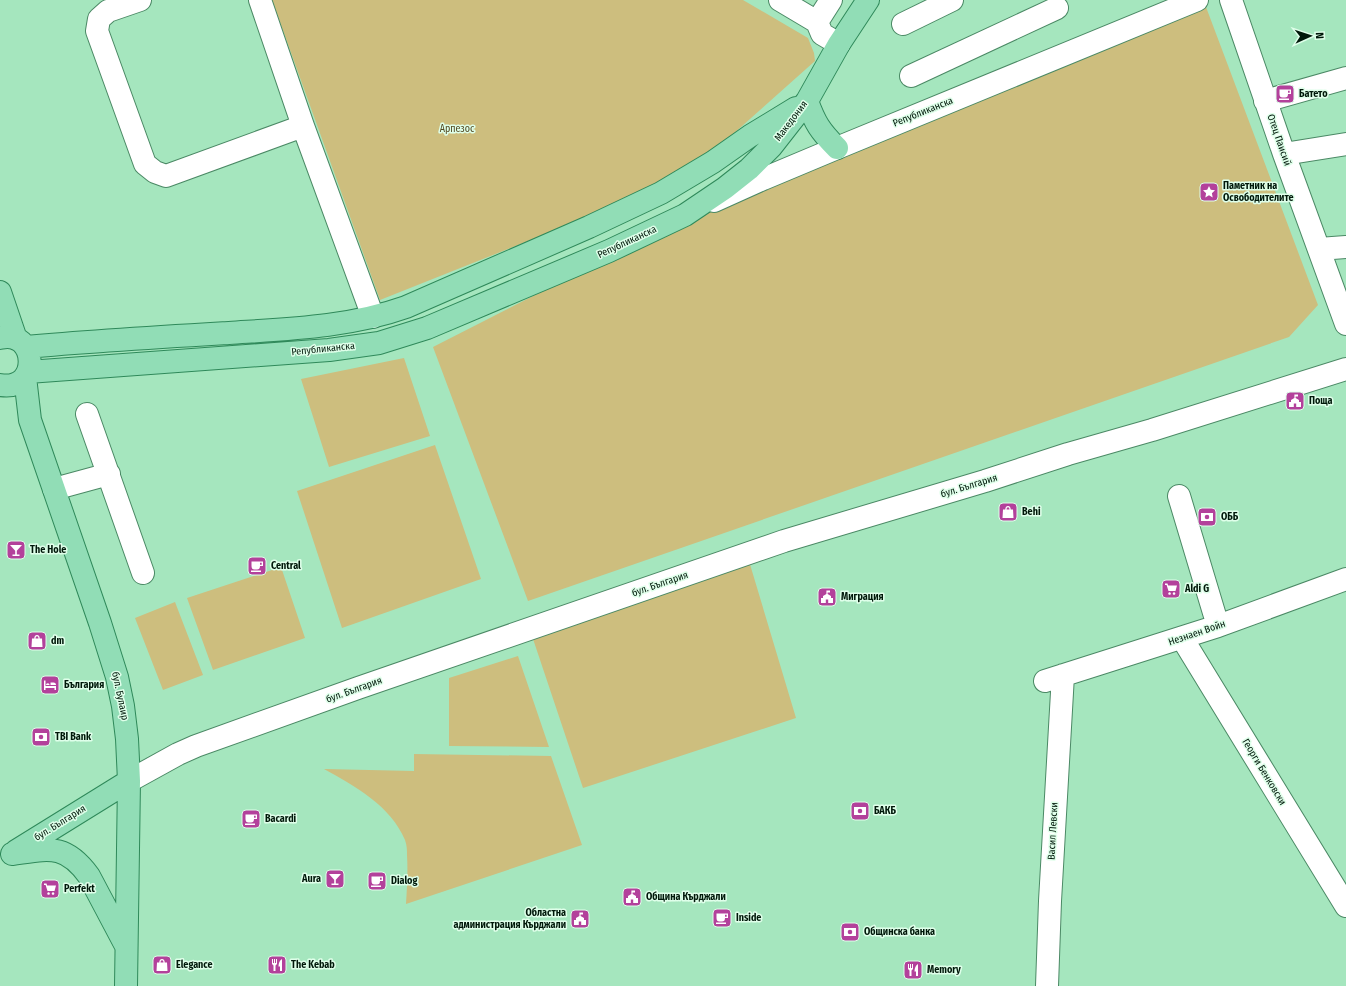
<svg xmlns="http://www.w3.org/2000/svg" width="1346" height="986" font-family="'Fira Sans Condensed',sans-serif">
	<rect width="100%" height="100%" fill="#a5e6be"/>
	<path fill="#cdbe7e" d="M272,0H743L808,38L814,53L815,61L705,159L626,202L380,300Z
		M1193,0L1206,7L1318,305L1289,337L528,601L433,347L763,179Z
		M404,358L430,436L329,467L301,379Z
		M435,445L481,579L342,628L297,491Z
		M749,561L796,718L583,788L530,630Z
		M281,567L305,638L213,670L187,598Z
		M175,602L203,675L163,690L135,618Z
		M518,656L549,747L449,746V678Z
		M414,754L551,756L582,845L406,904C407,887 408,872 407,855C407,851 407,845 405,840C391,806 355,786 324,769L414,771Z"/>
	<g fill="none" stroke-linecap="round" stroke-linejoin="round">
		<defs>
			<path id="minor" d="M140,0L108,11L99,19L97,31L145,164L155,172L166,176L303,126
				M260,0L303,126L373,317
				M780,0L817,22L822,34L839,44
				M1231,0L1284,154L1346,324
				M817,22L831,0
				M903,24L952,0
				M911,76L1057,8
				M1265,101L1346,78
				M1284,154L1346,144
				M714,201L763,179L837,148L1197,0
				M1319,249L1346,247
				M87,414L143,573
				M54,489L109,474
				M1179,496L1218,626
				M1182,638L1346,906
				M1045,681L1218,626L1346,579
				M129,781L178,754L196,746L358,688L784,541L985,481L1068,454L1152,430L1346,369
				M1047,986L1050,901L1063,675"/>
			<path id="major" d="M807,101C815,123 820,131 837,148
				M0,292L16,339
				M0,338C37,328 42,392 0,385
				M26,347C94,341 162,337 229,333C289,329 350,327 406,307L589,227L661,193L713,162L750,136L796,108
				M28,372L329,350L379,343L427,328L609,251L685,215L725,188L749,169L771,147L807,101L839,44L868,0
				M25,377L30,420L100,623L117,677L123,706L127,739L129,781L126,986
				M16,851L129,781
				M12,854C49,849 65,843 89,876L126,946"/>
		</defs>
		<use href="#minor" stroke="#4b8965" stroke-width="24"/>
		<use href="#major" stroke="#2f895a" stroke-width="24"/>
		<use href="#minor" stroke="#fff" stroke-width="22"/>
		<use href="#major" stroke="#91ddb6" stroke-width="22"/>
	</g>
	<defs>
		<symbol id="cafe-square" viewBox="-11 -11 22 22"><rect x="-9" y="-9" width="18" height="18" rx="4" fill="#b3419b" stroke="#dfffea"/><path d="M-5.5-4.5H6V0H3Q3 3.5 0 3.5H-2.5Q-5.5 3.5-5.5 0ZM3-3.2v2h1.7v-2ZM-6 4.5H4V6H-6Z" fill="#fff"/></symbol>
		<symbol id="sight-square" viewBox="-11 -11 22 22"><rect x="-9" y="-9" width="18" height="18" rx="4" fill="#b3419b" stroke="#dfffea"/><path d="M0-6L1.8-2.2L6-1.7L2.9 1.2L3.7 5.4L0 3.3L-3.7 5.4L-2.9 1.2L-6-1.7L-1.8-2.2Z" fill="#fff"/></symbol>
		<symbol id="civic-square" viewBox="-11 -11 22 22"><rect x="-9" y="-9" width="18" height="18" rx="4" fill="#b3419b" stroke="#dfffea"/><path d="M-.6-6.5H3V-4.5H.6V-3L4-1V1h2V6H-6V1h2V-1L-.6-3ZM-1.2 2.5V6h2.4V2.5Z" fill="#fff"/></symbol>
		<symbol id="shop-square" viewBox="-11 -11 22 22"><rect x="-9" y="-9" width="18" height="18" rx="4" fill="#b3419b" stroke="#dfffea"/><path d="M-5-2.5h2.3a2.7 3.5 0 0 1 5.4 0H5L5.5 6h-11ZM-1.5-2.5h3a1.5 2.3 0 0 0-3 0Z" fill="#fff"/></symbol>
		<symbol id="bank-square" viewBox="-11 -11 22 22"><rect x="-9" y="-9" width="18" height="18" rx="4" fill="#b3419b" stroke="#dfffea"/><path d="M-6-4H6V4H-6ZM0-2.3a2.3 2.3 0 1 0 0 4.6a2.3 2.3 0 1 0 0-4.6Z" fill="#fff"/></symbol>
		<symbol id="bar-square" viewBox="-11 -11 22 22"><rect x="-9" y="-9" width="18" height="18" rx="4" fill="#b3419b" stroke="#dfffea"/><path d="M-6-5H6L.8 .8V4.5H3.5V6h-7V4.5H-.8V.8Z" fill="#fff"/></symbol>
		<symbol id="supermarket-square" viewBox="-11 -11 22 22"><rect x="-9" y="-9" width="18" height="18" rx="4" fill="#b3419b" stroke="#dfffea"/><path d="M-6-5.5h2.5l.6 2H6L4.5 2H-2.5L-4.4-4H-6ZM-1.5 3.2a1.3 1.3 0 1 0 .1 0ZM3 3.2a1.3 1.3 0 1 0 .1 0Z" fill="#fff"/></symbol>
		<symbol id="hotel-square" viewBox="-11 -11 22 22"><rect x="-9" y="-9" width="18" height="18" rx="4" fill="#b3419b" stroke="#dfffea"/><path d="M-6-4.5h1.5V1H6V5H4.5V3h-9V5H-6ZM-4 0a1.8 1.8 0 1 1 3.6 0ZM.5 0V-2.5h3Q6-2.5 6 0Z" fill="#fff"/></symbol>
		<symbol id="restaurant-square" viewBox="-11 -11 22 22"><rect x="-9" y="-9" width="18" height="18" rx="4" fill="#b3419b" stroke="#dfffea"/><path d="M-5-6h1v4h1v-4h1v4h1v-4h1v5L-1.5 .5V6h-2V.5L-5-1ZM5-6V6H3V1.5H1.5Q1.5-4 5-6Z" fill="#fff"/></symbol>
	</defs>
	<g fill-rule="evenodd">
		<use href="#cafe-square" x="1274" y="83" width="22" height="22"/>
		<use href="#sight-square" x="1198" y="181" width="22" height="22"/>
		<use href="#civic-square" x="1284" y="390" width="22" height="22"/>
		<use href="#shop-square" x="997" y="501" width="22" height="22"/>
		<use href="#bank-square" x="1196" y="506" width="22" height="22"/>
		<use href="#bar-square" x="5" y="539" width="22" height="22"/>
		<use href="#cafe-square" x="246" y="555" width="22" height="22"/>
		<use href="#supermarket-square" x="1160" y="578" width="22" height="22"/>
		<use href="#civic-square" x="816" y="586" width="22" height="22"/>
		<use href="#shop-square" x="26" y="630" width="22" height="22"/>
		<use href="#hotel-square" x="39" y="674" width="22" height="22"/>
		<use href="#bank-square" x="30" y="726" width="22" height="22"/>
		<use href="#bank-square" x="849" y="800" width="22" height="22"/>
		<use href="#cafe-square" x="240" y="808" width="22" height="22"/>
		<use href="#bar-square" x="324" y="868" width="22" height="22"/>
		<use href="#cafe-square" x="366" y="870" width="22" height="22"/>
		<use href="#supermarket-square" x="39" y="878" width="22" height="22"/>
		<use href="#civic-square" x="621" y="886" width="22" height="22"/>
		<use href="#cafe-square" x="711" y="907" width="22" height="22"/>
		<use href="#civic-square" x="569" y="908" width="22" height="22"/>
		<use href="#bank-square" x="839" y="921" width="22" height="22"/>
		<use href="#shop-square" x="151" y="954" width="22" height="22"/>
		<use href="#restaurant-square" x="266" y="954" width="22" height="22"/>
		<use href="#restaurant-square" x="902" y="959" width="22" height="22"/>
	</g>
	<g text-anchor="middle" dominant-baseline="central" stroke-width="3" stroke-linejoin="round" paint-order="stroke">
		<g font-size="10" font-weight="bold" fill="#00180a" stroke="#dfffea" text-anchor="start">
			<text x="1299" y="94">Батето</text>
			<text x="1223" y="186">Паметник на<tspan x="1223" dy="12">Освободителите</tspan></text>
			<text x="1309" y="401">Поща</text>
			<text x="1022" y="512">Behi</text>
			<text x="1221" y="517">ОББ</text>
			<text x="30" y="550">The Hole</text>
			<text x="271" y="566">Central</text>
			<text x="1185" y="589">Aldi G</text>
			<text x="841" y="597">Миграция</text>
			<text x="51" y="641">dm</text>
			<text x="64" y="685">България</text>
			<text x="55" y="737">TBI Bank</text>
			<text x="874" y="811">БАКБ</text>
			<text x="265" y="819">Bacardi</text>
			<text x="321" y="879" text-anchor="end">Aura</text>
			<text x="391" y="881">Dialog</text>
			<text x="64" y="889">Perfekt</text>
			<text x="646" y="897">Община Кърджали</text>
			<text x="566" y="913" text-anchor="end">Областна<tspan x="566" dy="12">администрация Кърджали</tspan></text>
			<text x="736" y="918">Inside</text>
			<text x="864" y="932">Общинска банка</text>
			<text x="176" y="965">Elegance</text>
			<text x="291" y="965">The Kebab</text>
			<text x="927" y="970">Memory</text>
		</g>
		<g font-size="10" fill="#00180a" stroke="#dfffea">
			<text transform="translate(923 112) rotate(-22)">Републиканска</text>
			<text transform="translate(791 121) rotate(-53)">Македония</text>
			<text transform="translate(1279 140) rotate(71)">Отец Паисий</text>
			<text transform="translate(627 242) rotate(-25)">Републиканска</text>
			<text transform="translate(323 349) rotate(-6)">Републиканска</text>
			<text transform="translate(969 486) rotate(-17)">бул. България</text>
			<text transform="translate(660 584) rotate(-19)">бул. България</text>
			<text transform="translate(1197 633) rotate(-19)">Незнаен Войн</text>
			<text transform="translate(354 690) rotate(-20)">бул. България</text>
			<text transform="translate(120 696) rotate(78)">бул. Булаир</text>
			<text transform="translate(1264 772) rotate(59)">Георги Бенковски</text>
			<text transform="translate(60 823) rotate(-32)">бул. България</text>
			<text transform="translate(1053 831) rotate(-87)">Васил Левски</text>
		</g>
		<g font-size="10" fill="#51471f" stroke="#dfffea">
			<text x="457" y="129">Арпезос</text>
		</g>
	</g>
	<g transform="translate(1310 36) rotate(87)" stroke="#dfffea" stroke-width="3" paint-order="stroke">
	<path d="M0-3L7 15L0 10L-7 15Z" fill="#00180a"/>
	<text y="-6" font-size="11" font-weight="bold" text-anchor="middle" fill="#00180a">N</text>
	</g>
</svg>
